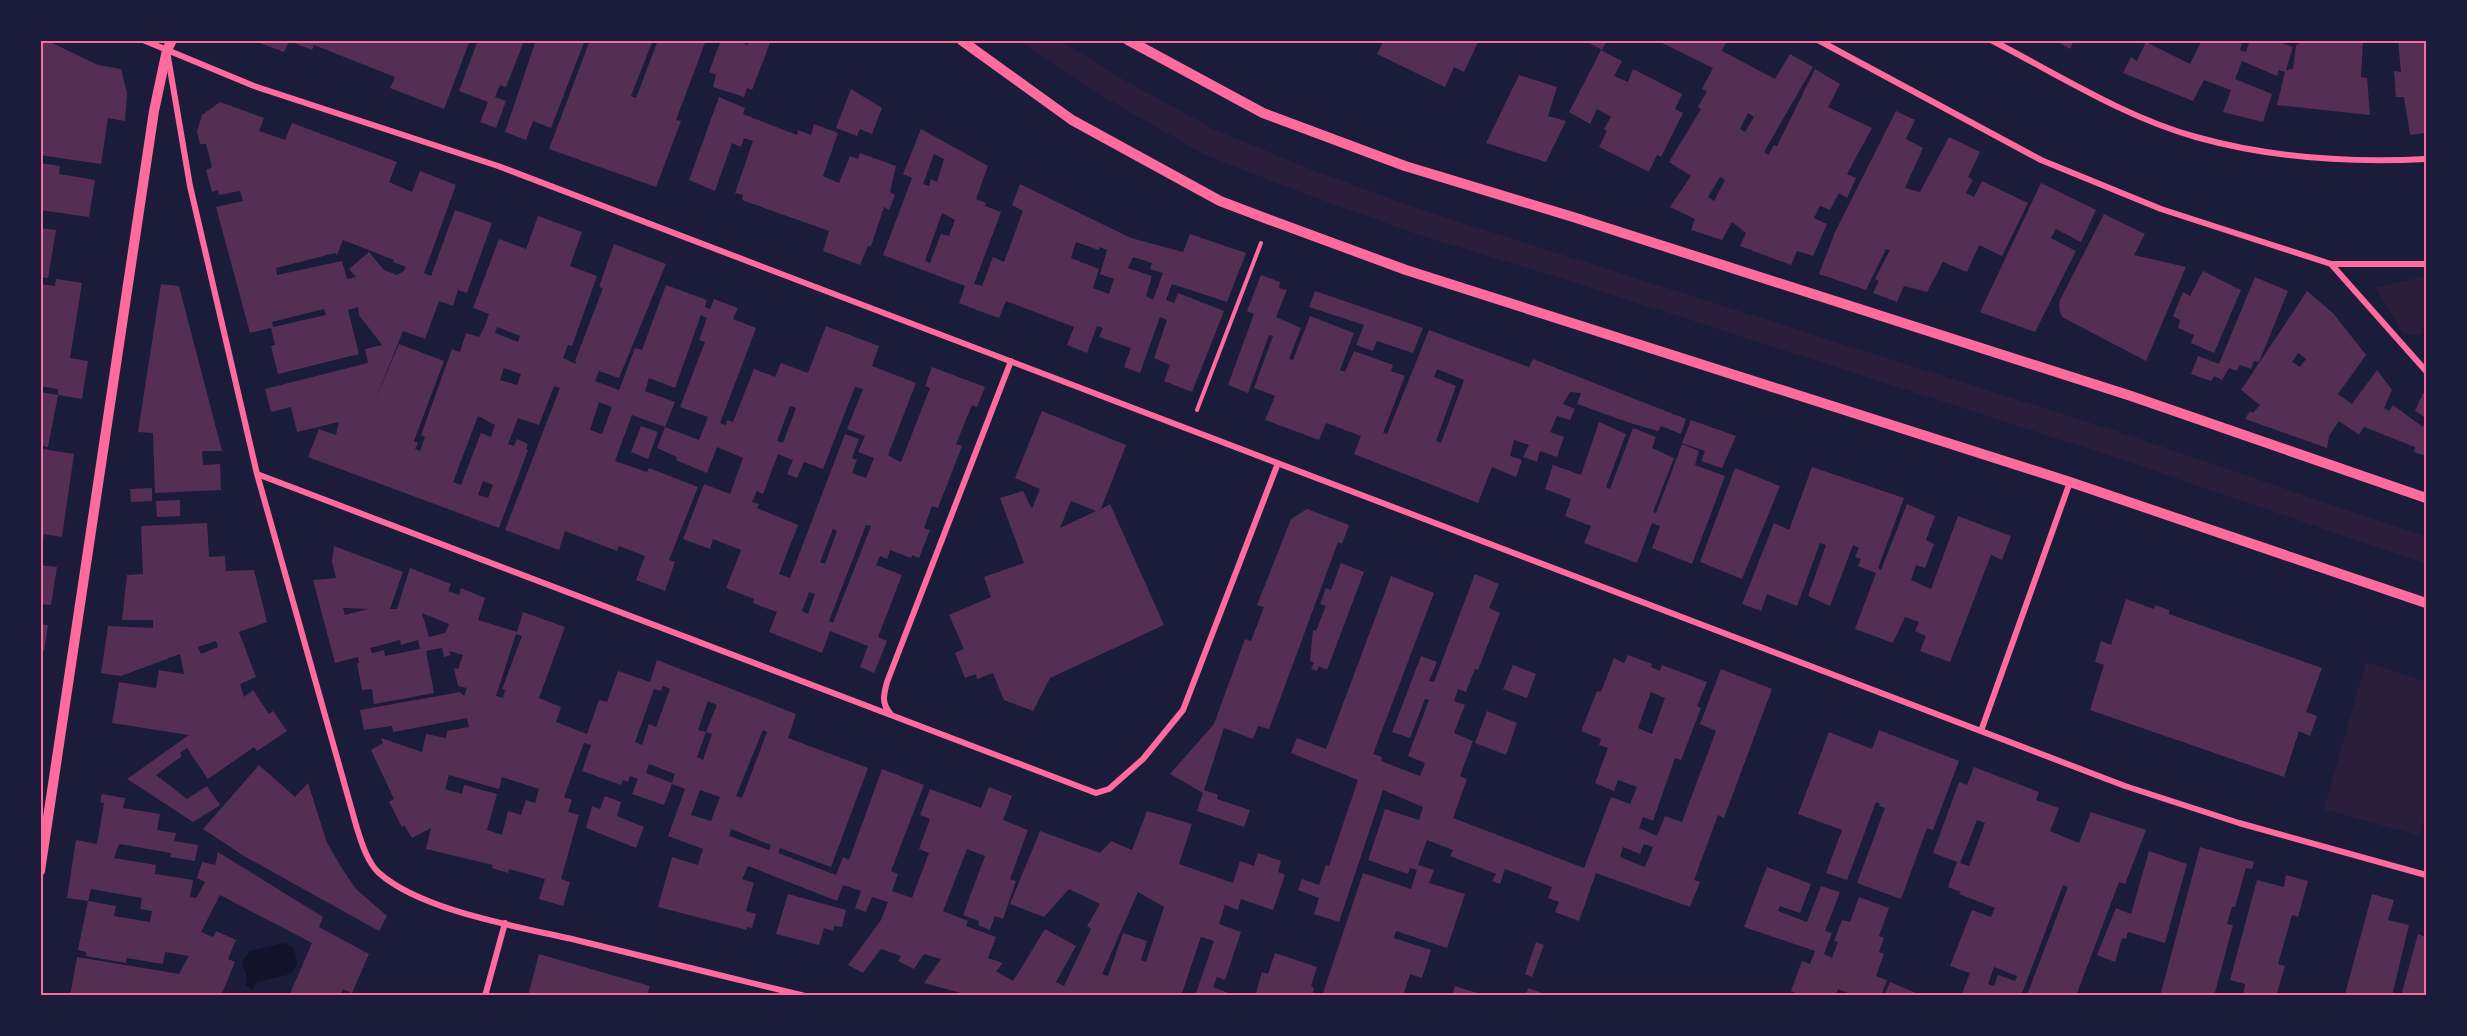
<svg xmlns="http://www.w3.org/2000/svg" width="2467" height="1036" font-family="'DM Sans',sans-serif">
	<rect width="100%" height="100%" fill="#1b1b3a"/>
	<path fill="#2a1e3b" d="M1020,41H1061L1117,76L1215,130L1320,173L1425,211L2119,432L2426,537V564L2111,456L1554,276L1419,235L1311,196L1205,155L1104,97Z
		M2426,276V319L2421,335L2404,334L2375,288Z
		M2366,662L2426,682V811L2420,836L2324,809Z"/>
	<path fill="#12122b" d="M283,943L294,948L297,964L291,974L256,982L253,990L245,985L247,978L242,962L250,951Z"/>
	<path fill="#542f53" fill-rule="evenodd" d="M40,40H46L98,65L121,69L127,93L125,121L108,118L101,164L40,155Z
		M252,40H470L444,109L390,88L395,77L314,45L312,50L289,41L284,52Z
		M478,40H530L529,44L524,41L506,87L500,85L495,97L506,101L496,128L480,122L488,102L459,91Z
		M536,40H585L551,128L533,121L526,140L505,132Z
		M590,40H653L631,96L636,98L658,40H706L676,120L681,121L656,187L549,149Z
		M721,40H741L747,46L749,40L770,43L752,90L747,88L744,97L713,87L716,75L709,72Z
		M1384,40H1479L1464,72L1454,67L1445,87L1377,54Z
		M1584,40H1607L1602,50Z
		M1656,40H1727L1722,51L1775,79L1790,54L1813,67L1764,152L1768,155L1774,145L1777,146L1815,69L1840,84L1828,107L1872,128L1847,174L1856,178L1847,198L1839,193L1830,210L1820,206L1814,218L1827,224L1813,256L1797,251L1791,265L1740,246L1746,233L1732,222L1722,240L1691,230L1695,219L1670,207L1691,176L1669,162L1701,109L1698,107L1707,91L1702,89L1713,68ZM1748,113L1754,117L1745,132L1740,129ZM1720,177L1725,180L1714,201L1708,197Z
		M2055,40H2074L2070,49Z
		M2202,40H2243L2240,50L2246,52L2250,40H2283L2282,43L2293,47L2286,70L2293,69L2296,45L2299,44V40L2363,42L2361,77L2367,78L2370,115L2277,105L2285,72L2279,70L2277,76L2242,61L2235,79L2272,94L2263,122L2223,112L2231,90L2204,80L2193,101L2123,73L2131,57L2137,61L2146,42L2190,64Z
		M2398,40H2426V133L2410,135L2404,97H2396L2394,71L2401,72Z
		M1601,50L1622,61L1614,76L1628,82L1633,69L1682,94L1675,109L1683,113L1661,157L1657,155L1649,172L1599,147L1607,131L1604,129L1611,117L1597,109L1590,124L1569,112Z
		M1519,75L1557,87L1548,116L1566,121L1546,162L1486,143Z
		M851,89L882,108L872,134L860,129L857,136L836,128Z
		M719,97L745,108L743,114L797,135L798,130L811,135L814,124L838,133L823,176L839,183L850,156L858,159L860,153L896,166L890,192L895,195L889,210L884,207L871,246H868L860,265L823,251L829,231L742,200L743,195L735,193L753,141L744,138L741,147L732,143L715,191L689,180Z
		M220,102L264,118L259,131L285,140L292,123L397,162L389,182L412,192L420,171L456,185L424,273L431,276L455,210L492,223L467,293L458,290L453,306L439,301L425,339L403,331L374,403L399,344L444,361L414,441L418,443L415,449L420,451L425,437L421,435L452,349L460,352L466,333L479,337L484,328L489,314L473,308L499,239L526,249L538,216L582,232L570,266L597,276L572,346L568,345L563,358L571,362L577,364L575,361L603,288L599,287L614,244L666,264L619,378L599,371L595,381L619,390L635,348L642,350L666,285L707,300L705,307L710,309L714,299L738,308L733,319L756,328L720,423L726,425L727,420L733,422L754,369L775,377L781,363L808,373L826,326L879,346L872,366L916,383L888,455L896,460L901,462L930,388L925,386L932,367L985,387L977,407L972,405L956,444L962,446L938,508L932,506L924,528L930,530L919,558L912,555L911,558L890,550L887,559L880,556L876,565L902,575L878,637L887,641L874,673L860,667L868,646L830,631L822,653L769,632L777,612L753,603L754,599L726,588L741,550L713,539L710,549L683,539L704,484L730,494L743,458L717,447L707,473L676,460L677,457L657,448L665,427L699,440L708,417L680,407L705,342L699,340L707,318L701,315L675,388L649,378L645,391L675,402L665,427L632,415L615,461L647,472L649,468L698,487L669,560L675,562L665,591L636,580L645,556L619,546L617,551L565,531L559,550L505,530L560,388L554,386L539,425L518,418L508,444L514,446L517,439L528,444L526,449L528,450L499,528L308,457L319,429L336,435L339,422L297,432L291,407L271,412L265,389L368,363L365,349L382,345L359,315L358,307L348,310L359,354L278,374L271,346L275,345L271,328L250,333L216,207L243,201L240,191L219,195L218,190L212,192L206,170L212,167L206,144H200L197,131L202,115ZM343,240L394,260L393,262L406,267L404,271L397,275L384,270L369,252L349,269L356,277L347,279L342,261L277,275L276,268L335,253L337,255ZM324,309L326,315L273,327L272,322ZM497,327L520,336L518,342L495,333ZM504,368L521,374L517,385L500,380ZM855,387L863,389L847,429L865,436L858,452L874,458L866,478L852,473L857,460L852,458L859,439L845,434L790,578L779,574L798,525L757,508L759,504L752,502L757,491L763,494L778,454L793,460L787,474L797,478L804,462L823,469ZM599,402L612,407L602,434L590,430ZM790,406L796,408L783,443L777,441ZM478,416L495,425L491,437L481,433L461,485L453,482ZM483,481L493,485L488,498L478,495ZM866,525L871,526L833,623L829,621ZM833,529L837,531L825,564L820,562ZM809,592L815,594L808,614L802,611Z
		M1896,111L1915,120L1906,139L1923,148L1905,188L1920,192L1949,137L1980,152L1968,177L1973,180L1966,193L1974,197L1982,181L2028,203L2002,256L1979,245L1967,272L1943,262L1927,292L1904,286L1897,302L1873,293L1879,281L1875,279L1890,250L1886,249L1866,290L1819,274L1835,232Z
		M921,129L988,166L976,199L986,203L985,206L1001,212L974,284L982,286L993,257L1004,262L1023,211L1012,205L1020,184L1131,238L1183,252L1190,234L1246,253L1227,302L1172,284L1166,300L1174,303L1178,293L1224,311L1192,392L1164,381L1170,365L1154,358L1167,320L1160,317L1140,373L1124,367L1131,348L1099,337L1103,328L1097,326L1087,353L1067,345L1074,327L1006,301L999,318L974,309L959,303L965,286L883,255L912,178L903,174ZM934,154L944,159L937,182L931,179L929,186L923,184ZM942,213L955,220L949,236L941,234L930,263L925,261ZM1076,242L1099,250L1100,247L1107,250L1100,274L1114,279L1109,294L1093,288L1099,269L1071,258ZM1133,257L1152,263L1150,269L1163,273L1153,300L1146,296L1152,276L1128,268Z
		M40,163L60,166L59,174L95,180L89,217L40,210Z
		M2041,183L2096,210L2081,242L2056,229L2051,238L2076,251L2035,332L1980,312Z
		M2104,214L2145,234L2134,255L2186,267L2146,361L2062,317L2060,312L2059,302Z
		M40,228L56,230L48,278L40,277Z
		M2203,271L2241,290L2214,353L2191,343L2194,335L2178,328L2180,320L2173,316L2183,292L2190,296Z
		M1261,275L1280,282L1279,288L1287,290L1276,317L1301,328L1289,359L1293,360L1310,316L1354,333L1340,370L1345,372L1354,351L1393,365L1391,371L1405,376L1383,433L1387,434L1429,330L1529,367L1533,359L1686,419L1681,434L1661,426L1658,431L1630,423L1577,404L1581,393L1570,392L1563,404L1575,409L1570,420L1557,416L1550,432L1564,437L1557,457L1540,451L1537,462L1523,457L1529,445L1514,440L1510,456L1522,460L1516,477L1492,467L1478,503L1354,454L1361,436L1326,423L1319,440L1265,420L1275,396L1254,388L1273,336L1269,335L1248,393L1228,385L1254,314L1247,311ZM1437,369L1464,380L1441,443L1436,441L1456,386L1434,377Z
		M2255,277L2288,291L2259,362L2254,361L2251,369L2240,365L2237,371L2229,368L2222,380L2214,376L2211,381L2191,374L2198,356L2219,364Z
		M56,279L82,283L70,358L88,361L82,399L58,395V389L40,386V284L55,286Z
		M161,284L179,286L222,451H202L203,465L220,464L221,490L155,493L153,433L138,432Z
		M1315,291L1423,328L1413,353L1377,341L1373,351L1356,345L1364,325L1309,307Z
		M2307,291L2333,313L2366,355L2338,394L2352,404L2377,370L2392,390L2384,408L2389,411L2393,405L2423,427L2426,418L2415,411L2423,393L2426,395V456L2414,452L2415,447L2364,427L2359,435L2339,421L2329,436L2327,448L2245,419L2250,411L2253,413L2260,405L2241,390ZM2298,353L2306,359L2300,367L2292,362Z
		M40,392L58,395L48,447L40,445Z
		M1042,411L1126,445L1101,509L1110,504L1164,625L1050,678L1033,711L1004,700L993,673L977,679L976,674L965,678L955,653L964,649L949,615L991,597L984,577L1024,563L1000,498L1023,491L1032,509L1040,489L1015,478ZM1071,501L1096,511L1060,528Z
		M1691,420L1736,436L1722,468L1701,461L1705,451L1682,443Z
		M1599,422L1626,434L1606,487L1610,489L1633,428L1656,437L1652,448L1674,458L1653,512L1656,513L1682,444L1699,451L1695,465L1725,476L1692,564L1652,548L1660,526L1652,523L1637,563L1584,543L1591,526L1565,516L1571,499L1545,489L1553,465L1581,475Z
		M641,426L658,432L648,459L631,452Z
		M42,449L74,454L62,537L44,534L42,549Z
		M1812,467L1904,498L1878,568L1881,570L1907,504L1935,516L1926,540L1934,544L1925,568L1916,565L1911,580L1931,589L1958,516L2011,536L2002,560L1991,555L1950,662L1920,651L1926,636L1915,631L1919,622L1905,617L1893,643L1855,629L1876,573L1858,566L1861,559L1855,557L1859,548L1853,545L1830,606L1808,596L1826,545L1820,543L1797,606L1767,594L1761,611L1742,604L1774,523L1789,530Z
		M1735,468L1780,486L1742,579L1700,562Z
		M152,488V501L131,502L130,489Z
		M180,500V516L157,517L156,501Z
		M1307,509L1349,525L1342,544L1338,542L1269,729L1258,726L1253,739L1224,728L1204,790L1218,795L1217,799L1250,810L1244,827L1197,811L1203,793L1170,774L1214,724L1245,639L1251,641L1264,607L1257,605L1291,519Z
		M207,523L209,557L225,556L226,571L254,570L267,622L239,632L256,677L240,684L244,697L253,690L269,714L273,711L287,731L257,751L254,747L208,779L187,748L180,753L182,756L156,775L187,799L207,786L220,805L193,822L127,779L189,735L112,723L119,682L156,688L159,670L184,674L180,654L121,676L101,673L108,626L153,628V620H122L127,575L143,574L141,526ZM216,641L218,647L201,654L198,647Z
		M334,546L403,572L390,609H397L410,568L451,584L448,591L459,595L461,588L485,598L478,620L517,632L523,612L565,627L539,698L561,707L556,722L587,734L599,700L607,702L618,671L650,682L657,660L796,714L788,738L868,768L831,867L780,848L778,853L836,875L843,857L849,860L882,769L924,785L891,871L898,874L892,891L912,898L929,853L919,849L930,819L920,815L930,789L981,808L989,787L1012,796L1003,820L1028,830L1010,879L1016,881L1003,919L995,916L990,930L978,925L979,921L963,915L985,856L967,849L943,911L968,921L966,926L996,937L988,958L1003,963L996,971L1013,981L1045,929L1076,946L1056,982L1064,986L1091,929L1087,926L1100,904L1069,889L1044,917L1010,904L1040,831L1100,853L1111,841L1132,850L1147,811L1192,824L1179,864L1233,883L1240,861L1254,866L1258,853L1281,861L1278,872L1285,875L1273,910L1241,899L1238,910L1225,905L1219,924L1241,932L1225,980L1217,977L1213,987L1236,996H1195L1214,941L1201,937L1181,996H972L924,983L941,959L924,954L914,969L898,961L901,956L881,949L863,973L848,965L881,920L888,902L872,897L866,912L855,908L861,891L843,885L837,901L748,866L742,879L754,883L746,911L756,914L752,928L747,927V930L658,907L672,857L698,865L703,849L668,836L685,789L672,784L664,805L632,794L638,779L630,776L628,782L623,780L621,785L582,771L591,745L584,743L564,797L572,800L568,812L579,815L561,879L570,882L563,906L539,899L545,879L509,869L508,873L492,868L493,865L426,849L431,828L412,838L404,825L402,827L389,802L394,799L371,750L383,743L381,738L422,752L426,734L446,738L447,731L469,727L467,718L393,732L392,726L364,730L360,710L460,692L464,696L467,688L458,686L454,668L458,669L463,655L449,651L451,655L444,657L442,648L426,651L434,693L374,704L372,689L362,690L357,663H359L358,657L335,663L313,580L336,578L332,562ZM343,608H345L368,609L345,615ZM422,613L449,624L445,633L429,637ZM516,634L522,636L502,689L505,690L503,698L496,696ZM400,640L401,645L418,640L420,649L385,656L384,650L372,653L370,648ZM663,686L670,689L656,727L649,724L642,745L635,742L654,689L661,691ZM708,701L717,705L706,732L712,734L703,760L697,757L706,732L698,730ZM763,730L767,732L742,798L736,796ZM649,764L675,774L672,783L646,773ZM449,775L499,789L502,777L539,789L535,803L526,800L521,815L508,811L502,835L487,830L497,794L464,785L462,794L445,789ZM700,790L720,797L711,821L691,815ZM731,829L771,845L769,850L729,836ZM1138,892L1164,907L1146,962L1141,960L1147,941L1123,933L1108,976L1102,974Z
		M1341,563L1364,572L1327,670L1319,666L1317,671L1311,669L1314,663L1310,661L1313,630L1316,631L1326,606L1320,604L1326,588L1331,590Z
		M40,565L57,567L51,605L40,604Z
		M1475,574L1499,584L1489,608L1500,613L1478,670L1475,669L1466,692L1458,689L1454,701L1465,705L1454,733L1473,741L1460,776L1467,779L1453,818L1584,868L1611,797L1630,804L1637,787L1618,780L1614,791L1595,783L1608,748L1599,745L1601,739L1581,731L1597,691L1601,692L1614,658L1624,663L1628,655L1652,664L1651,667L1660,671L1662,665L1707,682L1697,706L1701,708L1681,760L1675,758L1653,821L1643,817L1639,828L1657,836L1665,816L1682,822L1716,731L1700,724L1721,669L1772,689L1724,818L1718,815L1694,880L1700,882L1690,907L1596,873L1579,921L1555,912L1559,902L1548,898L1552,887L1505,869L1500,884L1492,881L1496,874L1450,856L1453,850L1427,840L1418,865L1434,870L1429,883L1465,894L1447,948L1396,931L1394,938L1431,950L1422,978L1410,974L1403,996H1322L1363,873L1411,889L1417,870L1410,868L1408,874L1368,860L1385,809L1419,820L1423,807L1383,790L1339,922L1314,914L1319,898L1298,890L1302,879L1319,885L1326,865L1329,866L1358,780L1291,753L1297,738L1326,749L1391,576L1434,593L1373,754L1382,757L1381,761L1420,776L1425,763L1408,756L1429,700L1425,699L1410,738L1392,732L1421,656L1437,662L1429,681L1434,682ZM1651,692L1665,698L1652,734L1638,728ZM1644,844L1653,847L1645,867L1620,857L1623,847L1640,854Z
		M2126,599L2154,609L2155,605L2169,610V614L2322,668L2306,712L2317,716L2310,736L2299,731L2284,777L2090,710L2104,665L2095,662L2101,641L2111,645Z
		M40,624L48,625L44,651H40Z
		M1513,665L1536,674L1527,698L1503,689Z
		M1487,711L1517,723L1506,755L1475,743Z
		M1879,730L1959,761L1933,830L1927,828L1901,899L1857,883L1885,808L1879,806L1880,804L1876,802L1847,880L1826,873L1842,830L1798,814L1829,732L1872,749Z
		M259,765L295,797L308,783L327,843L343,870L356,889L387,916L379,931L244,856L203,829Z
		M1974,767L2039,792L2036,800L2059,808L2050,831L2079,843L2091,812L2146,830L2125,884L2119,882L2076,996L2027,995L2068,887L2063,885L2021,996H1961L1970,973L1950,966L1972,910L1991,917L1995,908L1959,894L1961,892L1948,887L1957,862L1933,853L1959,782L1967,785ZM1977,820L1985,823L1969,866L1960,863ZM1994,967L2017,976L2015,981L1998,975L1994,986L1988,984Z
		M102,794L125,798L123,808L160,814L157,830L176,833L174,841L198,845L195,861L170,857L171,853L119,844L114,858L156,865L155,874L193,880L190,897L196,898L205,882L197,878L202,862L215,865L218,852L323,917L319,927L369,954L352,993L343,989L340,996H289L312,943L220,895L201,932L213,937L216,931L236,940L228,959L235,962L221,996H70L77,957L179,974L189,956L165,952L163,964L127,958L126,963L86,956V952L78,950L88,901L67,898L76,840L97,844L104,803L100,802ZM91,889L142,898L140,909L152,911L150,922L114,916L116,906L88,901Z
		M605,796L621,802L617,816L644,827L636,848L586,828L592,806L600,809Z
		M2200,847L2254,862L2252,869L2246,868L2235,907H2232L2227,924L2233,925L2214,996H2160Z
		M2149,851L2187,864L2165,943L2128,932L2126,939L2122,938L2115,962L2097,955L2116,908L2131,914Z
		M1767,867L1811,884L1800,913L1780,906L1778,911L1807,922L1821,886L1840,892L1825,931L1832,933L1824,954L1832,958L1838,942L1834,941L1842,920L1850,922L1859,897L1889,908L1879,936L1884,938L1879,952L1884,954L1876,976L1887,980L1881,996H1856L1838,989L1835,996H1802L1791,991L1802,961L1810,964L1815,951L1744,927Z
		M2286,875L2308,881L2298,917L2292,915L2278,964L2285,966L2277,993L2284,996H2243L2245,984L2230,980L2257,880L2284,887Z
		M788,894L846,910L842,927L834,926L833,931L824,928L819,945L776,934Z
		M2372,894L2394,900L2388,920L2409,925L2392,996L2345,994Z
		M2418,934L2426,937V996H2401Z
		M1536,942L1544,945L1532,977L1525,974Z
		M1275,953L1317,967L1311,986L1314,988L1312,996H1255L1262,972L1268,974Z
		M539,954L650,986L647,996H528Z
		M1890,982L1916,993L1923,996H1884Z
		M1455,986L1483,995L1482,996H1452Z
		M1528,988L1548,995V996H1526Z"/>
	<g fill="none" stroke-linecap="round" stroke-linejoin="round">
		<path stroke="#ff6b9d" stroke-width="4" d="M1197,410L1261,243"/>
		<path stroke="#ff6b9d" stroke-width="6" d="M143,40L254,86L498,166L2125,786L2239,823L2426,875
			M1818,40L2041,160L2161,209L2331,264H2426
			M1991,40C2057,74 2124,117 2196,137C2271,158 2350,163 2426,159
			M168,57L190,186L257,474L356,825C361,841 367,862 379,873C422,911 520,927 576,940C652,959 729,977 805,996
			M2331,264L2426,371
			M257,474L1096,793L1109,789L1143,759L1183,710L1278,463
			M890,713C881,703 884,694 887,682L1011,361
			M1981,731L2070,482
			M485,996L505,923"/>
		<path stroke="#ff6b9d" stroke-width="10" d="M961,40L1072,120L1220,201L1270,220L1406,270L2070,482L2426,603
			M1128,40L1263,113L1405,166L1573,217L2131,396L2426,498
			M40,871L154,111L167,50L172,40"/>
	</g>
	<rect width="2467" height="1036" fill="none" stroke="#1b1b3a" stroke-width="84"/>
	<rect x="42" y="42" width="2383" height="952" fill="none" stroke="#ff6b9d" stroke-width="2"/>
</svg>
